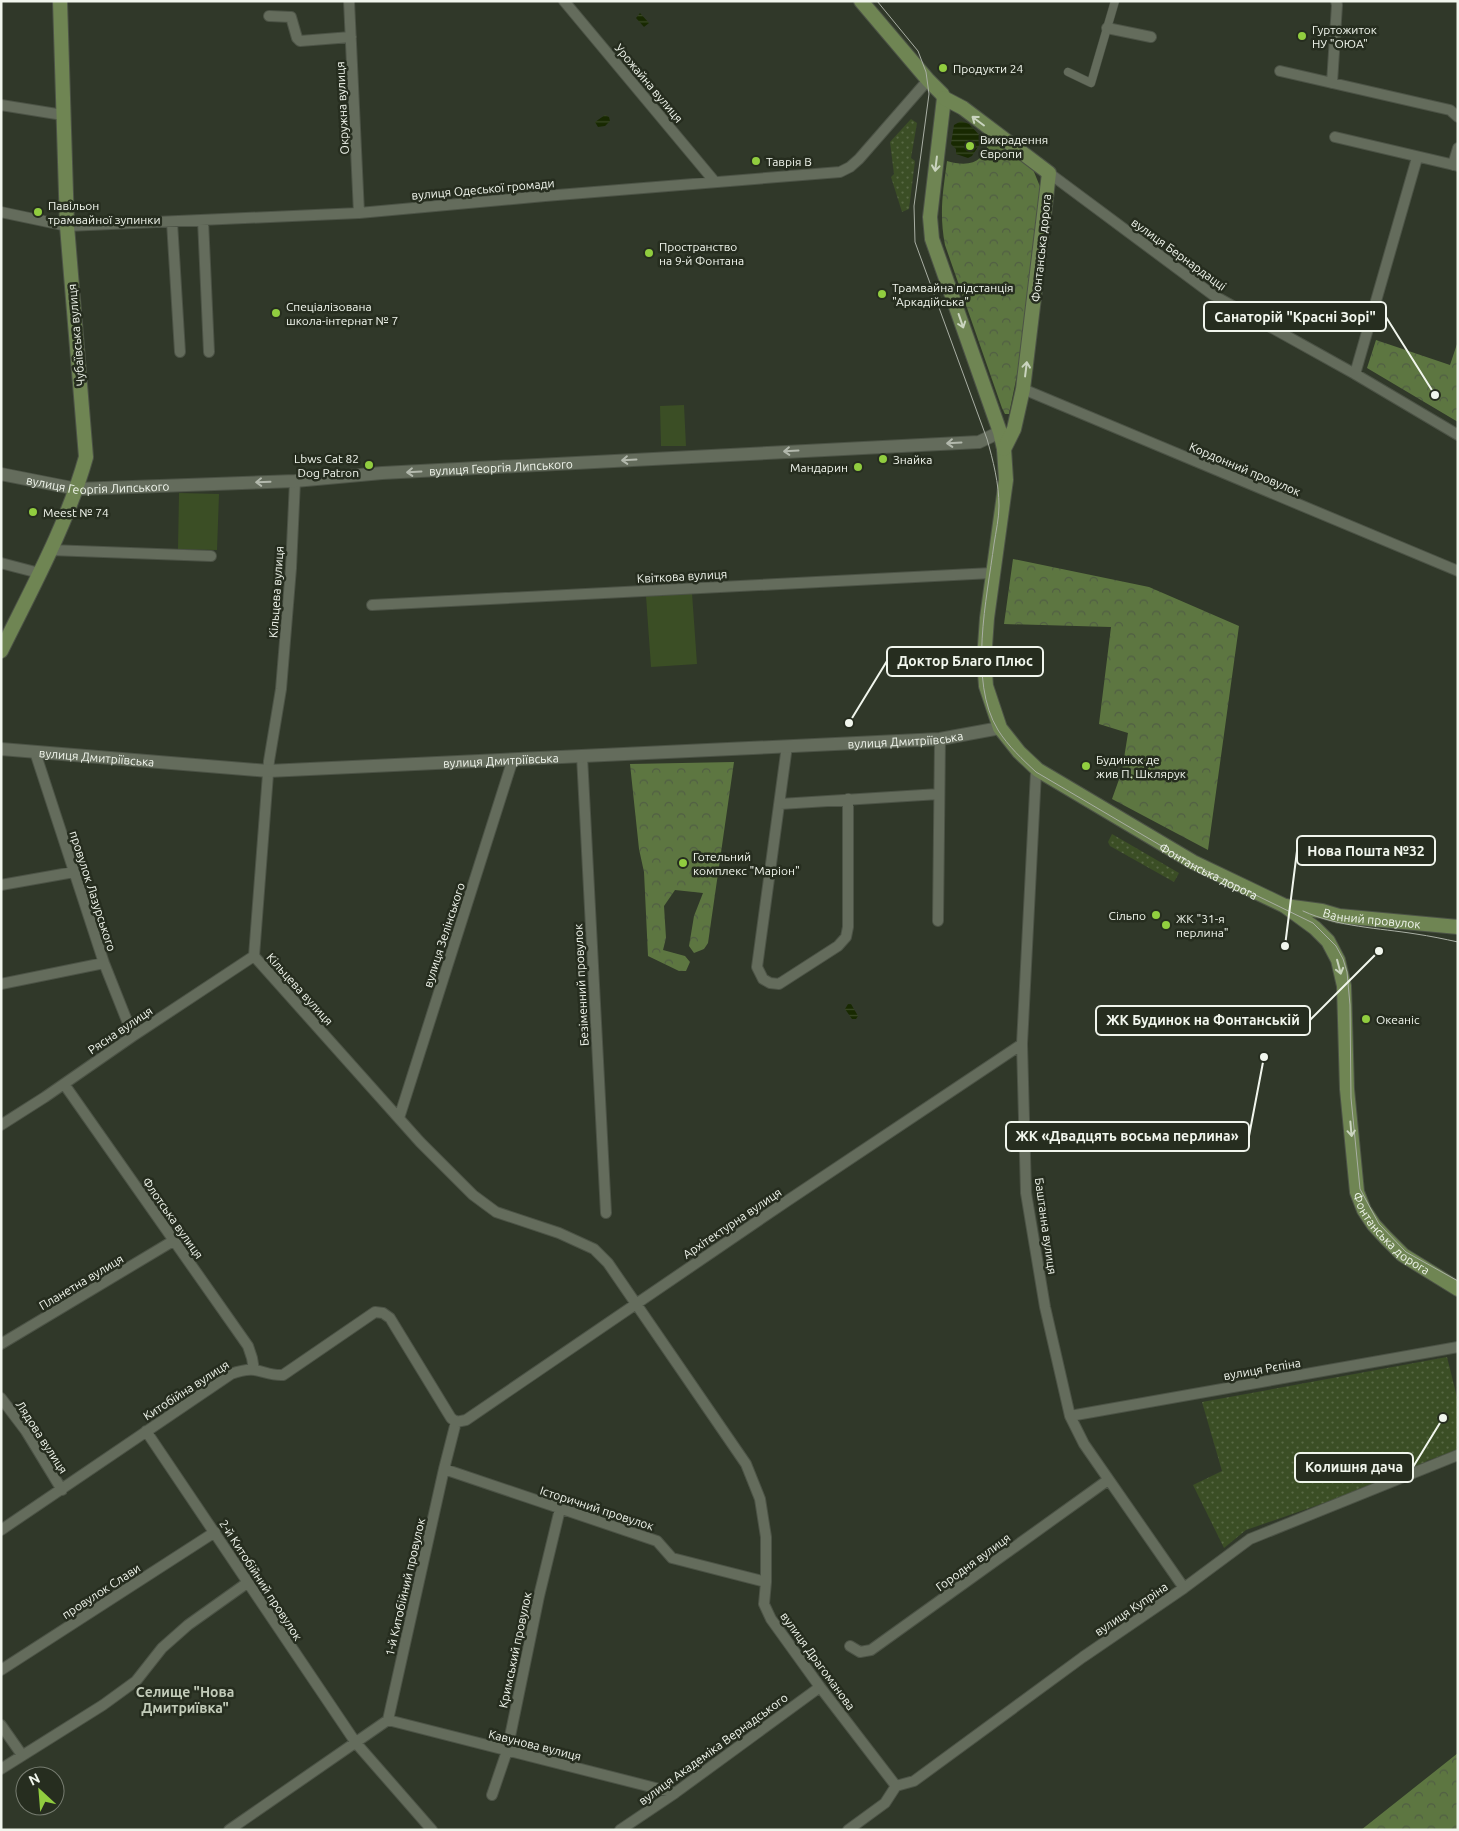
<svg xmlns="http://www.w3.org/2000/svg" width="1459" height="1831" font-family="Ubuntu,sans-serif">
	<defs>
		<pattern id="grass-dots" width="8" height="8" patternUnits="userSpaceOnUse" patternTransform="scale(1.25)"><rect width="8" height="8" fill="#3b4e25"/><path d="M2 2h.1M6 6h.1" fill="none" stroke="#586845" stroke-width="1.8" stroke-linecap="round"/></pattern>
		<pattern id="forest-crowns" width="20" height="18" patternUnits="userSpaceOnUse" patternTransform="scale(1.25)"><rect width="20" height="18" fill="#5d7641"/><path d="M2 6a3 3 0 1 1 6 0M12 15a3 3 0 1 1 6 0" fill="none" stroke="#515e44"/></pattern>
		<pattern id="water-rules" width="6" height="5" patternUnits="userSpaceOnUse" patternTransform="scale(1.25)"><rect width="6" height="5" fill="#182901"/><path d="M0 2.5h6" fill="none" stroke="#3a4926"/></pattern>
	</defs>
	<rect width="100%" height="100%" fill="#303829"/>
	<path fill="url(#grass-dots)" d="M911,119L917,123L911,158L915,161L909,209L902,212L891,177L894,174L890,142Z
		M1112,834L1179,873L1174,882L1110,846L1108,842Z
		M1447,1357L1458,1401V1450L1426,1461L1425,1468L1246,1530L1224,1548L1193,1485L1222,1471L1202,1402Z"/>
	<path fill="url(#forest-crowns)" d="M990,137L1032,167L1041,189L1018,370L1009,414H1005L1002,408L945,245C939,213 943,192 947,161C971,168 985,162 990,137Z
		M1376,340L1450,365L1458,341V422L1367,368Z
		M1013,559L1149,587L1239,626L1208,850L1112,799L1122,771L1128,733L1099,724L1111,627L1004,624Z
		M734,762L708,943L704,949L694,953L689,946L694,916L703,893L675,890L664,906L666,938L663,950L685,956L690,962L686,971H679L648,956L644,872L639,849L630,764Z
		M1458,1753V1830H1361Z"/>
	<path fill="#3b4e25" d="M684,405L686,446H661L660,406Z
		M179,493L219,494L217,550L178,549Z
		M692,593L697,664L651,667L646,596Z"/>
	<path fill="url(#water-rules)" d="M640,13L649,23L644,27L636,18Z
		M605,115L609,117L610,121L605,126L598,127L595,122Z
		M961,121L969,124L983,139L972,156L968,158L956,154V149L951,144L954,125Z
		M848,1004H851L858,1016L856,1019H852L845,1009Z"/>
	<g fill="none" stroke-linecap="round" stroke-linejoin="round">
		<defs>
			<path id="pedestrian" d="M1068,72L1091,83L1115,1"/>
			<path id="minor" d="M349,1L359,213
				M564,1L715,182
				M269,16L291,17L297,38L300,41L351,37
				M1107,28L1151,37
				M1280,71L1450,110L1458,117
				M1332,83L1337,5L1336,1
				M1,105L63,115
				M1335,137L1458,166
				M1453,165L1458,148
				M1049,173L1213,295L1355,374L1458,435
				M1,212L67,226L359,213L545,196L840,172L850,167L859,159L928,80
				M203,220L209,352
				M172,222L180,352
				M1355,374L1417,158
				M1023,389L1458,571
				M295,481L291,568L281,689L269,761L254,956L420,1142L473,1195L496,1212L559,1233L594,1249L608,1263L746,1464L760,1499L766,1537V1582L764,1604L771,1619L820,1687L896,1786
				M50,550L211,556
				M1,563L39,573
				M372,605L992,573
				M787,746L757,967L763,979L770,983L779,984L838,946L846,937L848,927V799
				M35,752L104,963L133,1036
				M582,756L606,1213
				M1038,770L1036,772L1022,1044L1026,1193L1045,1307L1070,1416L1084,1444L1184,1588
				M780,804L939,794
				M1,885L74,872
				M938,921L940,739
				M1,984L104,963
				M64,1084L248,1346L252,1358L254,1370
				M399,1118L513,759
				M1,1125L45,1097L133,1036L254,956
				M1,1344L173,1241
				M1,1398L26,1431L62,1490
				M1070,1416L1458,1347
				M456,1422L466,1420L787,1201L1022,1044
				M146,1431L356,1743L432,1830
				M444,1469L657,1541L672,1558L766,1582
				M1,1530L231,1374C239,1371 247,1369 255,1370C265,1372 273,1376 283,1375L375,1312L383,1313L390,1318L451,1418L456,1422
				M850,1646L860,1652L871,1650L1108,1480
				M1,1670L215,1532
				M388,1720L675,1793
				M1,1725L22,1755
				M1,1769L103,1705L136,1681L162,1648L188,1625L247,1583
				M492,1795L507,1751L539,1596L560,1509
				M229,1830L388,1720L444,1469L456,1422
				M620,1830L675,1793L820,1687
				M848,1830L885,1803L896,1786L914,1781L1083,1657L1184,1588L1250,1539L1458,1455"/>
			<g id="tertiary">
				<path id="s1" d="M1,474L77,489L295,481L382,473L979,442L1000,432"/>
				<path id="s2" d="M1,749L268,771L940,739L1000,728"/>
			</g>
			<g id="secondary">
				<path id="s3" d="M861,1L928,80L942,94L944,98L930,217L932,239L1000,432L1004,449L1006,480L987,618L984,660L986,686L1000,728L1019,752L1038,770L1193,862L1285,906L1315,928L1328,941L1338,960L1344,986L1347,1089L1357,1192L1364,1210L1374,1225L1386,1238L1403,1255L1458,1289"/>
				<path d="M944,98L963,108L1049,173L1023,389L1014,429L1004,449"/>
				<path d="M1,651C32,588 67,525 86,457L67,226L60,1"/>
				<path id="s4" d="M1285,906L1322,911L1339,916L1458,927"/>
			</g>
		</defs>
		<use href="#pedestrian" stroke="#4c5346" stroke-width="9"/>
		<use href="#minor" stroke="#4c5346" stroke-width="12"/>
		<use href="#tertiary" stroke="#4c5346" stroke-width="14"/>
		<use href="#secondary" stroke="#4c5346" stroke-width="16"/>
		<use href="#pedestrian" stroke="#646c5c" stroke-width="8"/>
		<use href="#minor" stroke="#646c5c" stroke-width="10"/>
		<use href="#tertiary" stroke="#646c5c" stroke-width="12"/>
		<use href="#secondary" stroke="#6f8553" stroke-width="14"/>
		<g stroke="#a9afa4" stroke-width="1">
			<path id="s5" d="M877,1L918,51L926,72L929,94L914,206L915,242L987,439C993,460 999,484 999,506C999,518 996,531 994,544C987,598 968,681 998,730C1008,746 1023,760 1036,772L1192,864L1313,923L1336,946L1343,959L1347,972L1350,1005L1351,1098L1360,1189L1379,1224L1406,1252L1458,1281"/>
			<path d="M1303,911C1338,927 1379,928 1416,934C1430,936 1444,939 1458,942"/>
		</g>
	</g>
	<defs><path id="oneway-shaft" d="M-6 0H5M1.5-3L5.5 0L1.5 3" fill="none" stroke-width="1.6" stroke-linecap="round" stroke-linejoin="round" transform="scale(1.25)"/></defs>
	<g stroke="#cad4bf">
		<use href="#oneway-shaft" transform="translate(978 121) rotate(-143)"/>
		<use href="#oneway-shaft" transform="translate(936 164) rotate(97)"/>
		<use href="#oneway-shaft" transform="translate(961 321) rotate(71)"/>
		<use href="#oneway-shaft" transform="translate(1026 369) rotate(-83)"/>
		<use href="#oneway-shaft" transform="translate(1339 967) rotate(75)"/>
		<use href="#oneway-shaft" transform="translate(1351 1129) rotate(85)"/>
	</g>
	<g stroke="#b2b8ac">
		<use href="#oneway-shaft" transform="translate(954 443) rotate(177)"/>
		<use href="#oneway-shaft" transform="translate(791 451) rotate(177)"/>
		<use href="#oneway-shaft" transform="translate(629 460) rotate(177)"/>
		<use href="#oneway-shaft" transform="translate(414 472) rotate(177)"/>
		<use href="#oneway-shaft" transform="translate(263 482) rotate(178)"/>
	</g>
	<g fill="#91cd3f" stroke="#262d1f" stroke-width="2">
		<circle cx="1302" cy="36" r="5"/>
		<circle cx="943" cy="68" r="5"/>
		<circle cx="970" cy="146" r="5"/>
		<circle cx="756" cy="161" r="5"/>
		<circle cx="38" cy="212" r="5"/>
		<circle cx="649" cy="253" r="5"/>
		<circle cx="882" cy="294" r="5"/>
		<circle cx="276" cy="313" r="5"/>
		<circle cx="883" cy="459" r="5"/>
		<circle cx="369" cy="465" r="5"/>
		<circle cx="858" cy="467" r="5"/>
		<circle cx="33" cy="512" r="5"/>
		<circle cx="1086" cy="766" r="5"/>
		<circle cx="683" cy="863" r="5"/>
		<circle cx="1156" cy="915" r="5"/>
		<circle cx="1166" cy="925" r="5"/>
		<circle cx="1366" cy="1019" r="5"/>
	</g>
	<g text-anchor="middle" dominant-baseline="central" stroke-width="5" stroke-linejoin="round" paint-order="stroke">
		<g font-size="12" fill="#f1f6ed" stroke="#262d1f" text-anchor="start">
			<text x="1312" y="29">Гуртожиток<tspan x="1312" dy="14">НУ "ОЮА"</tspan></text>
			<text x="953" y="68">Продукти 24</text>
			<text x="980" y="139">Викрадення<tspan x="980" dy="14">Європи</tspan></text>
			<text x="766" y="161">Таврія В</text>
			<text x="48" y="205">Павільон<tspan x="48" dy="14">трамвайної зупинки</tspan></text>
			<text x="659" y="246">Пространство<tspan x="659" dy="14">на 9-й Фонтана</tspan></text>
			<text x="892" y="287">Трамвайна підстанція<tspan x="892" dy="14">"Аркадійська"</tspan></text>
			<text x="286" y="306">Спеціалізована<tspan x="286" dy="14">школа-інтернат № 7</tspan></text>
			<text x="359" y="458" text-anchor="end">Lbws Cat 82<tspan x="359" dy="14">Dog Patron</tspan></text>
			<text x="893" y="459">Знайка</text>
			<text x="848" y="467" text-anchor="end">Мандарин</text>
			<text x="43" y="512">Meest № 74</text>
			<text x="1096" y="759">Будинок де<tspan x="1096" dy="14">жив П. Шклярук</tspan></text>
			<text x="693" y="856">Готельний<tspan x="693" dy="14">комплекс "Маріон"</tspan></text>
			<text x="1146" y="915" text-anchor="end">Сільпо</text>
			<text x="1176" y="918">ЖК "31-я<tspan x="1176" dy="14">перлина"</tspan></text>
			<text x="1376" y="1019">Океаніс</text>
		</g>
		<g font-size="12" fill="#f1f6ed" stroke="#262d1f">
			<text transform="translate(649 83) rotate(50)">Урожайна вулиця</text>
			<text transform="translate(342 108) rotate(-93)">Окружна вулиця</text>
			<text transform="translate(483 189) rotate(-5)">вулиця Одеської громади</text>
			<text transform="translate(1041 248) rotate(-84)">Фонтанська дорога</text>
			<text transform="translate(1179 254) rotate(36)">вулиця Бернардацці</text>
			<text transform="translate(76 335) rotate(-95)">Чубаївська вулиця</text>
			<text stroke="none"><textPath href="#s1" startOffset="502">вулиця Георгія Липського</textPath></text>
			<text transform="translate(1245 469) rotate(23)">Кордонний провулок</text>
			<text stroke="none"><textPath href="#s1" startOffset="98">вулиця Георгія Липського</textPath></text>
			<text transform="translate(682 576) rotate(-3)">Квіткова вулиця</text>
			<text transform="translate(276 592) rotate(-86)">Кільцева вулиця</text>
			<text stroke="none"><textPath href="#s2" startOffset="906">вулиця Дмитріївська</textPath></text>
			<text stroke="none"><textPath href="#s2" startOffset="96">вулиця Дмитріївська</textPath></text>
			<text stroke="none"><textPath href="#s2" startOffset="501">вулиця Дмитріївська</textPath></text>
			<text stroke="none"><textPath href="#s5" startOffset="1020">Фонтанська дорога</textPath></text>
			<text transform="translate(93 891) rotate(72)">провулок Лазурського</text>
			<text stroke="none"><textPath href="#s4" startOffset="88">Ванний провулок</textPath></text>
			<text transform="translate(444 935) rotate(-72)">вулиця Зелінського</text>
			<text transform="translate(581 985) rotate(-93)">Безіменний провулок</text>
			<text transform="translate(300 989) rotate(48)">Кільцева вулиця</text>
			<text transform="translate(120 1030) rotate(-34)">Рясна вулиця</text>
			<text transform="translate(173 1218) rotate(55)">Флотська вулиця</text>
			<text transform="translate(732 1223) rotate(-34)">Архітектурна вулиця</text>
			<text transform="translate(1046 1226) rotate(82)">Баштанна вулиця</text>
			<text stroke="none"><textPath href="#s3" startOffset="1479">Фонтанська дорога</textPath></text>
			<text transform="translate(81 1282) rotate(-31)">Планетна вулиця</text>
			<text transform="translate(1262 1369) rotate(-10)">вулиця Рєпіна</text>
			<text transform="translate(186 1390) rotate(-33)">Китобійна вулиця</text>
			<text transform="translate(42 1437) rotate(57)">Лядова вулиця</text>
			<text transform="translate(597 1508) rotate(18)">Історичний провулок</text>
			<text transform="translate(973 1562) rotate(-36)">Городня вулиця</text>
			<text transform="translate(261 1580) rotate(57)">2-й Китобійний провулок</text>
			<text transform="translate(405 1587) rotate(-77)">1-й Китобійний провулок</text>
			<text transform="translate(101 1591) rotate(-33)">провулок Слави</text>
			<text transform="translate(1131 1609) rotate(-34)">вулиця Купріна</text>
			<text transform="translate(515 1650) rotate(-78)">Кримський провулок</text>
			<text transform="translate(818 1661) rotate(54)">вулиця Драгоманова</text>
			<text transform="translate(535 1745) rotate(14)">Кавунова вулиця</text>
			<text transform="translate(713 1749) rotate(-36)">вулиця Академіка Вернадського</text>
		</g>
		<g font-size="14" font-weight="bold" fill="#c2cbb9" stroke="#262d1f">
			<text x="185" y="1692">Селище "Нова<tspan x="185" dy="16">Дмитриївка"</tspan></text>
		</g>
	</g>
	<path fill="none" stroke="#f1f6ed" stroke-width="2" d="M1435 395L1386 317M849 723L887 661M1285 946L1297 851M1379 951L1310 1020M1264 1057L1249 1136M1443 1418L1413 1467"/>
	<g fill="#f1f6ed" stroke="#262d1f" stroke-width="2">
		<circle cx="1435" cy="395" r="5"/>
		<circle cx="849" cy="723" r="5"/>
		<circle cx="1285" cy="946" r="5"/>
		<circle cx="1379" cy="951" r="5"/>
		<circle cx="1264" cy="1057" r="5"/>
		<circle cx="1443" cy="1418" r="5"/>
	</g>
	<g fill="#262d1f" stroke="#f1f6ed" stroke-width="2">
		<rect x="1204" y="302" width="182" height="29" rx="5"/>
		<rect x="887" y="647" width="156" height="29" rx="5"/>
		<rect x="1297" y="836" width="138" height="29" rx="5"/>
		<rect x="1096" y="1006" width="214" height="29" rx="5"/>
		<rect x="1006" y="1122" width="243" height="29" rx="5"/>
		<rect x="1295" y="1453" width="118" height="29" rx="5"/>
	</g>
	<g font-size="14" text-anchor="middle" font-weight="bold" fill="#f1f6ed">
		<text x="1295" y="322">Санаторій "Красні Зорі"</text>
		<text x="965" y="666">Доктор Благо Плюс</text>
		<text x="1366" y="856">Нова Пошта №32</text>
		<text x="1203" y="1025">ЖК Будинок на Фонтанській</text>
		<text x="1127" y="1141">ЖК «Двадцять восьма перлина»</text>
		<text x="1354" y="1472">Колишня дача</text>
	</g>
	<rect width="1459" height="1831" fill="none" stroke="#f1f6ed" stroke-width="5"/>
	<g transform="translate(40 1791) rotate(334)"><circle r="24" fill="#262d1f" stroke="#777d71"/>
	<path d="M0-4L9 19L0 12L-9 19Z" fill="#91cd3f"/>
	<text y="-8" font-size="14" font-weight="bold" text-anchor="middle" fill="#f1f6ed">N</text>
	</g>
</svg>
